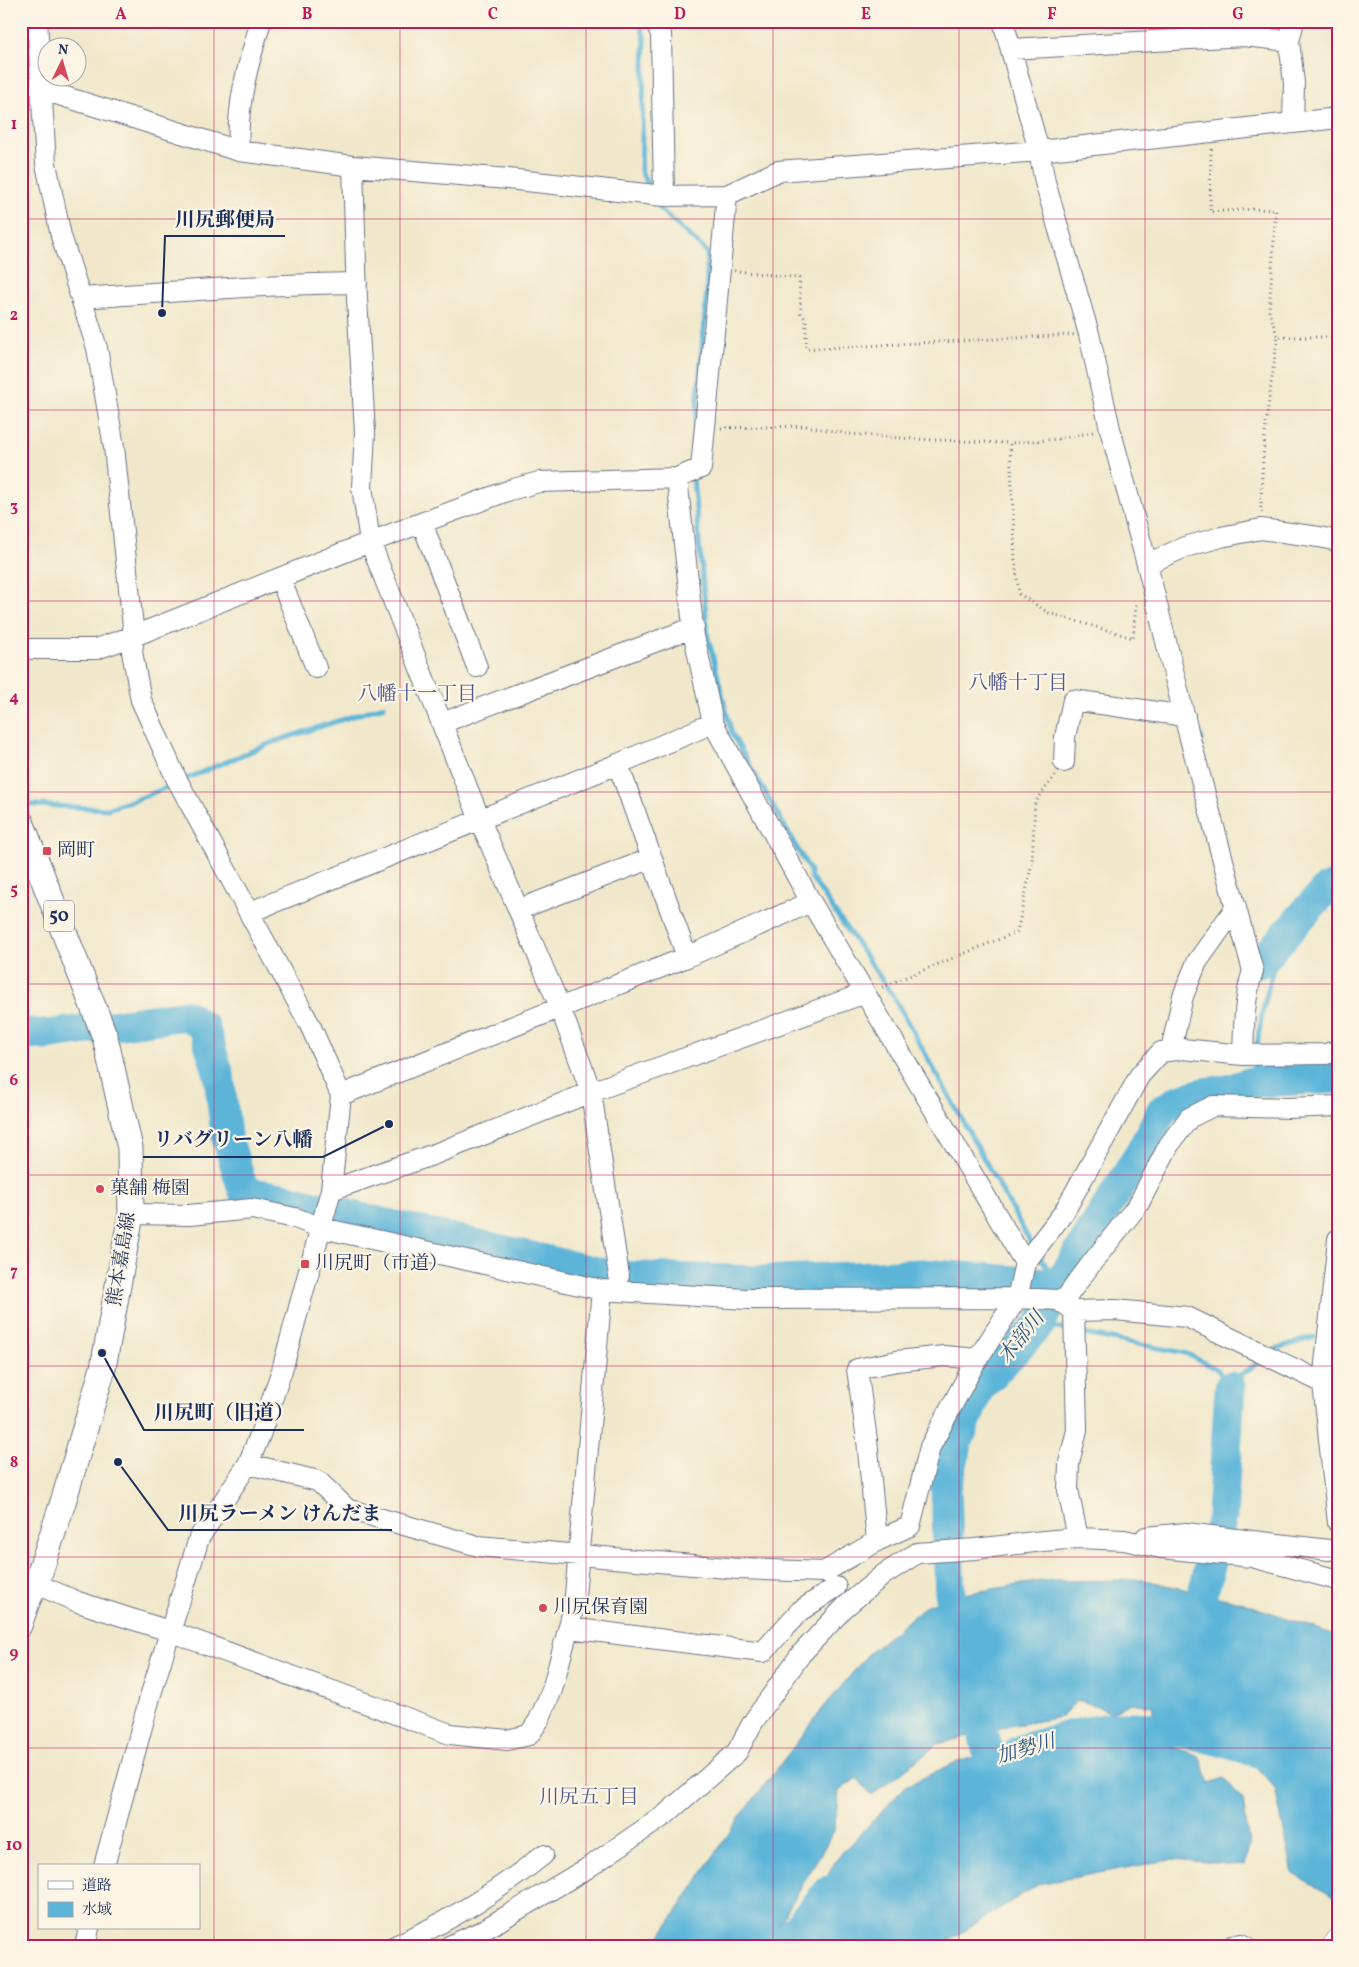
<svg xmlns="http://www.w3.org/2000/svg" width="1359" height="1967" font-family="Vollkorn,'Noto Serif JP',serif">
	<rect width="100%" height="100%" fill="#fcf5e5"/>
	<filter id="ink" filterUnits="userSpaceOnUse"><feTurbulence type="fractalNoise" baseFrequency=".02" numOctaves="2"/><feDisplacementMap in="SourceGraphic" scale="10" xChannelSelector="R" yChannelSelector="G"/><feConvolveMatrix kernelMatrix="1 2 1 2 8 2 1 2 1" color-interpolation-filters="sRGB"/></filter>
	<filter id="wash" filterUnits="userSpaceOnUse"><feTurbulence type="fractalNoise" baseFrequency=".0096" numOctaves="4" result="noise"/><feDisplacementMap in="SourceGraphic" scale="20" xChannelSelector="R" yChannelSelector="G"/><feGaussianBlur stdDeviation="1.12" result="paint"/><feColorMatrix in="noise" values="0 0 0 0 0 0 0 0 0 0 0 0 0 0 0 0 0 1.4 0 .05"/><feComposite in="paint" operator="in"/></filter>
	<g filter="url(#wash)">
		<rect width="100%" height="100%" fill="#f1e8cb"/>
		<path fill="#5bb5d9" stroke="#3b729c" d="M1145,1580L1244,1603L1338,1636V1899L1293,1874L1275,1788L1229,1737L1195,1722L1153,1718V1706L1131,1703L1110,1713L1097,1706L1077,1700L1061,1717L1004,1727L938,1744L872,1795L857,1778L839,1791L834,1831L777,1928L772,1946H654L737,1821L824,1707L870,1652L927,1605L969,1593L1041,1581Z
			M1039,1738H1147L1199,1756L1210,1783L1224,1778L1243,1800L1249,1844L1245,1866L1174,1859L1039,1884L939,1946H790L837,1858L906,1786L954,1763Z"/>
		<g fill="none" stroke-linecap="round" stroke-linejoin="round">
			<path stroke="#5bb5d9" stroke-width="5" d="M639,21L645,39L641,171L651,190
				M656,200L661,210L707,252V292L692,466
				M693,477L708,637L732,734L810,871L811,877L893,996L1032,1245
				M1196,727L1202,739L1198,746
				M183,780L273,742L384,706
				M21,804L107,809L138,799L175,784
				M1256,1052L1262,1014L1279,944L1261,962L1258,957
				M1252,1082L1255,1060
				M1038,1254L1059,1284
				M1040,1324L1071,1331
				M1079,1333L1185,1353L1217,1369L1230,1387L1236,1378L1262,1360
				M1273,1352L1278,1348L1314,1337"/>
			<path stroke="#5bb5d9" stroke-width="31" d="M1261,962L1325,890L1338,884
				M21,1032L46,1035L186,1015L204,1027L219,1075L226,1135L244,1192L283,1198L357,1217L615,1276L757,1281L921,1274L1059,1284
				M1203,1593L1222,1517L1230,1387
				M960,1640L950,1598L946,1488L958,1441L978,1390L1040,1324L1059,1284L1141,1152L1162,1110L1179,1100L1204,1093L1229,1090L1252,1082L1338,1078
				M973,1691L990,1761
				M1018,1751C1048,1742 1079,1732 1110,1728C1182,1720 1269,1757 1338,1778
				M780,1946L829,1891"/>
		</g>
	</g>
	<g filter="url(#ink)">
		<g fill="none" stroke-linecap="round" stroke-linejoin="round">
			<defs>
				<path id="minor" d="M37,21L46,164L61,236L97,348L114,447L134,636L132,652L141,700L176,778L310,1025L341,1095L331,1190L282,1370L260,1435L248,1464L199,1538L150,1697L104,1866
					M655,21L661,34L664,196
					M1003,21L1039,151L1045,182L1089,334L1110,429L1147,564L1189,735L1253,971C1244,998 1244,1026 1243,1055
					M1011,49L1244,36L1289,41
					M40,89L239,151L353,166L508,179L664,196L727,195L778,171L1039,151L1338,118
					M1293,123L1294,83L1289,41L1294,21
					M239,151C236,104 248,65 261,21
					M353,166L357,299L365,432L362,487L370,542L480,820L560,1007L591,1092L619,1276
					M81,298C173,292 265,284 357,283
					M422,523L477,667
					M1147,564L1185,547L1221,537L1261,529L1319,537L1338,541
					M280,578L316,668
					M21,649H96L134,636L370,542L510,490L539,482L677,478L701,468L727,195
					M442,723L694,627
					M1064,762L1065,737L1073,700L1185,716
					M618,764L687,957
					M520,909L652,858
					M250,912L618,764L713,723
					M1171,1050L1183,996L1197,962L1236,907
					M341,1095L687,957L811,902
					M331,1190L435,1154L591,1092L865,993
					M131,1214L189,1215L252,1209L295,1218L322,1228L602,1290L746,1299L1017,1298L1059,1300L1074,1311L1115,1310L1187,1317L1338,1390
					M1338,1239L1323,1383L1338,1523
					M1025,1263L1064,1212L1140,1075L1161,1052L1182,1049L1243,1055L1326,1054L1338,1050
					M1062,1303L1094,1260L1138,1205L1169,1145L1189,1118L1213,1106L1288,1108L1338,1106
					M1074,1311L1077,1430L1069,1463L1068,1490L1078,1538
					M248,1464L318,1481L347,1509L478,1546L738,1569L824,1572L877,1541L910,1526L930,1447L973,1366L1017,1298L1025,1263L811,902L713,723L694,636L677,478
					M1146,1537L1186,1533L1329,1550
					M877,1541L867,1440L857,1369L897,1361L944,1356L978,1359
					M21,1627L36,1584L78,1602L169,1631L450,1734L507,1740L529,1735L539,1720L552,1690L574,1607L602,1290
					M569,1628L763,1652L800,1611L836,1587
					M85,1946L89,1928
					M395,1946C450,1921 496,1893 543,1855
					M449,1946L480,1932L586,1869L665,1815L737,1752L753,1722L801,1654L845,1607L883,1575L917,1553L975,1549L1043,1541L1078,1538L1124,1540L1161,1548L1252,1557L1338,1580
					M1232,1946L1241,1944L1246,1946"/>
				<path id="major" d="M21,822L105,1037L130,1148L131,1214L103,1368L64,1499L36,1584L21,1612"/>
				<path id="highway" d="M1337,1946L1338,1943"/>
			</defs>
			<use href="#minor" stroke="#667084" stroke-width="22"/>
			<use href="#major" stroke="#667084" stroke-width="27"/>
			<use href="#highway" stroke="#667084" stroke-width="29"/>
			<path stroke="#667084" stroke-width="3" stroke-dasharray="1 4" stroke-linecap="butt" d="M1211,149L1210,212L1254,209L1276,210L1269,312L1278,337H1338
				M1039,151L1089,334L806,349V320L801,313L799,278L720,269L727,195L778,171Z
				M721,428L806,426L849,434L914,439L1010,443
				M1093,432L1058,439L1010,443L1015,560L1019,594L1049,613L1133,638L1136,605L1138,604
				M1261,513C1261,453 1269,395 1278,337
				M882,987L1017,932L1032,863L1035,803L1055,775"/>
			<use href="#minor" stroke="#fff" stroke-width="20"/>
			<use href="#major" stroke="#fff" stroke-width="25"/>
			<use href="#highway" stroke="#fff" stroke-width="28"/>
		</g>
	</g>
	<path fill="none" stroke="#c2185b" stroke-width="1" stroke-opacity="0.55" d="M214,21V1946M400,21V1946M586,21V1946M773,21V1946M959,21V1946M1145,21V1946M21,219H1338M21,410H1338M21,601H1338M21,792H1338M21,984H1338M21,1175H1338M21,1366H1338M21,1557H1338M21,1748H1338"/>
	<g fill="#d1495b" stroke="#fcf5e5" stroke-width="2">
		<rect x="42" y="846" width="10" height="10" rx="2.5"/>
		<circle cx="100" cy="1189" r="5"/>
		<rect x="300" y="1259" width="10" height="10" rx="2.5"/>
		<circle cx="543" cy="1608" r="5"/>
	</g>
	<g text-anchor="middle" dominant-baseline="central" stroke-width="4.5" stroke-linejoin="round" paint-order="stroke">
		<rect fill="#fcf5e5" stroke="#5e6a86" stroke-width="1" x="44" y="900.5" width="30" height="31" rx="4"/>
		<g font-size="18" font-weight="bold" fill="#1b2f5e">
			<text x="59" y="916">50</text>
		</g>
		<g font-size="19" fill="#1b2f5e" stroke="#fcf5e5" text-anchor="start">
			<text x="57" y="851">岡町</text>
			<text x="110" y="1189">菓舗 梅園</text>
			<text x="315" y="1264">川尻町（市道）</text>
			<text x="553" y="1608">川尻保育園</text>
		</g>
		<g font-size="19" fill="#1b2f5e" stroke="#fcf5e5">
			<text transform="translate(122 1259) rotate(-81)">熊本嘉島線</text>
		</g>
		<g font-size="20" fill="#4f588d" stroke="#fcf5e5">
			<text x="1018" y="684">八幡十丁目</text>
			<text x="417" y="695">八幡十一丁目</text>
			<text x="589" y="1798">川尻五丁目</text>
		</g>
		<g font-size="20" font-style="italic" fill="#2e5783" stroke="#fcf5e5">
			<text transform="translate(1022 1338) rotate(-51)">木部川</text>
			<text transform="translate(1026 1750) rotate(-16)">加勢川</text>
		</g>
	</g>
	<path fill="none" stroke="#1b2f5e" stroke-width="2" d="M162 313L165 236H285M389 1124L323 1157H143M102 1353L144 1430H304M118 1462L168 1530H392"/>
	<g fill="#1b2f5e" stroke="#fcf5e5" stroke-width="2">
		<circle cx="162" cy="313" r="5"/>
		<circle cx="389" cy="1124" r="5"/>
		<circle cx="102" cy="1353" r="5"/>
		<circle cx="118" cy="1462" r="5"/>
	</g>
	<g font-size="20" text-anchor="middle" font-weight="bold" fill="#1b2f5e" stroke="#fcf5e5" stroke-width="4.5" stroke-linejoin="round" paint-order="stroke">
		<text x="225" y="226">川尻郵便局</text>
		<text x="233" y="1146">リバグリーン八幡</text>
		<text x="224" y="1419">川尻町（旧道）</text>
		<text x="280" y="1520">川尻ラーメン けんだま</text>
	</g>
	<rect width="1359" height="1967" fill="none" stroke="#fcf5e5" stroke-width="55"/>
	<rect x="38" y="1864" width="162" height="65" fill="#fcf5e5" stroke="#a2a6af"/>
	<rect x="48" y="1881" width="25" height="8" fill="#ffffff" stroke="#a2a6af"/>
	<text x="82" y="1890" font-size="15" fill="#1b2f5e">道路</text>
	<rect x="48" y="1902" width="25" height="15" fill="#5bb5d9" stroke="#a2a6af"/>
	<text x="82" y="1914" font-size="15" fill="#1b2f5e">水域</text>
	<g transform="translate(62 62) rotate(5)"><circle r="24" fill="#fcf5e5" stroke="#a2a6af"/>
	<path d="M0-4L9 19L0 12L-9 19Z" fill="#d1495b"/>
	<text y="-8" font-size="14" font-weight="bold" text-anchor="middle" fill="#1b2f5e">N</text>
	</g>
	<rect x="28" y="28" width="1304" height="1912" fill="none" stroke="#c2185b" stroke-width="2"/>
	<g font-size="16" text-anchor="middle" font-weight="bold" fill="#c2185b">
		<text x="121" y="19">A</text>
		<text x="307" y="19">B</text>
		<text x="493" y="19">C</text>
		<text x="680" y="19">D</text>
		<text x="866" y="19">E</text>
		<text x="1052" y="19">F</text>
		<text x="1238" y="19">G</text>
		<text x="14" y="129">1</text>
		<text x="14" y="320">2</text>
		<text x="14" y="511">3</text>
		<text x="14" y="702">4</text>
		<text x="14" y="894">5</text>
		<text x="14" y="1085">6</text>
		<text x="14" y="1276">7</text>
		<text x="14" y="1467">8</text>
		<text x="14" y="1658">9</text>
		<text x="14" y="1850">10</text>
	</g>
</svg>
